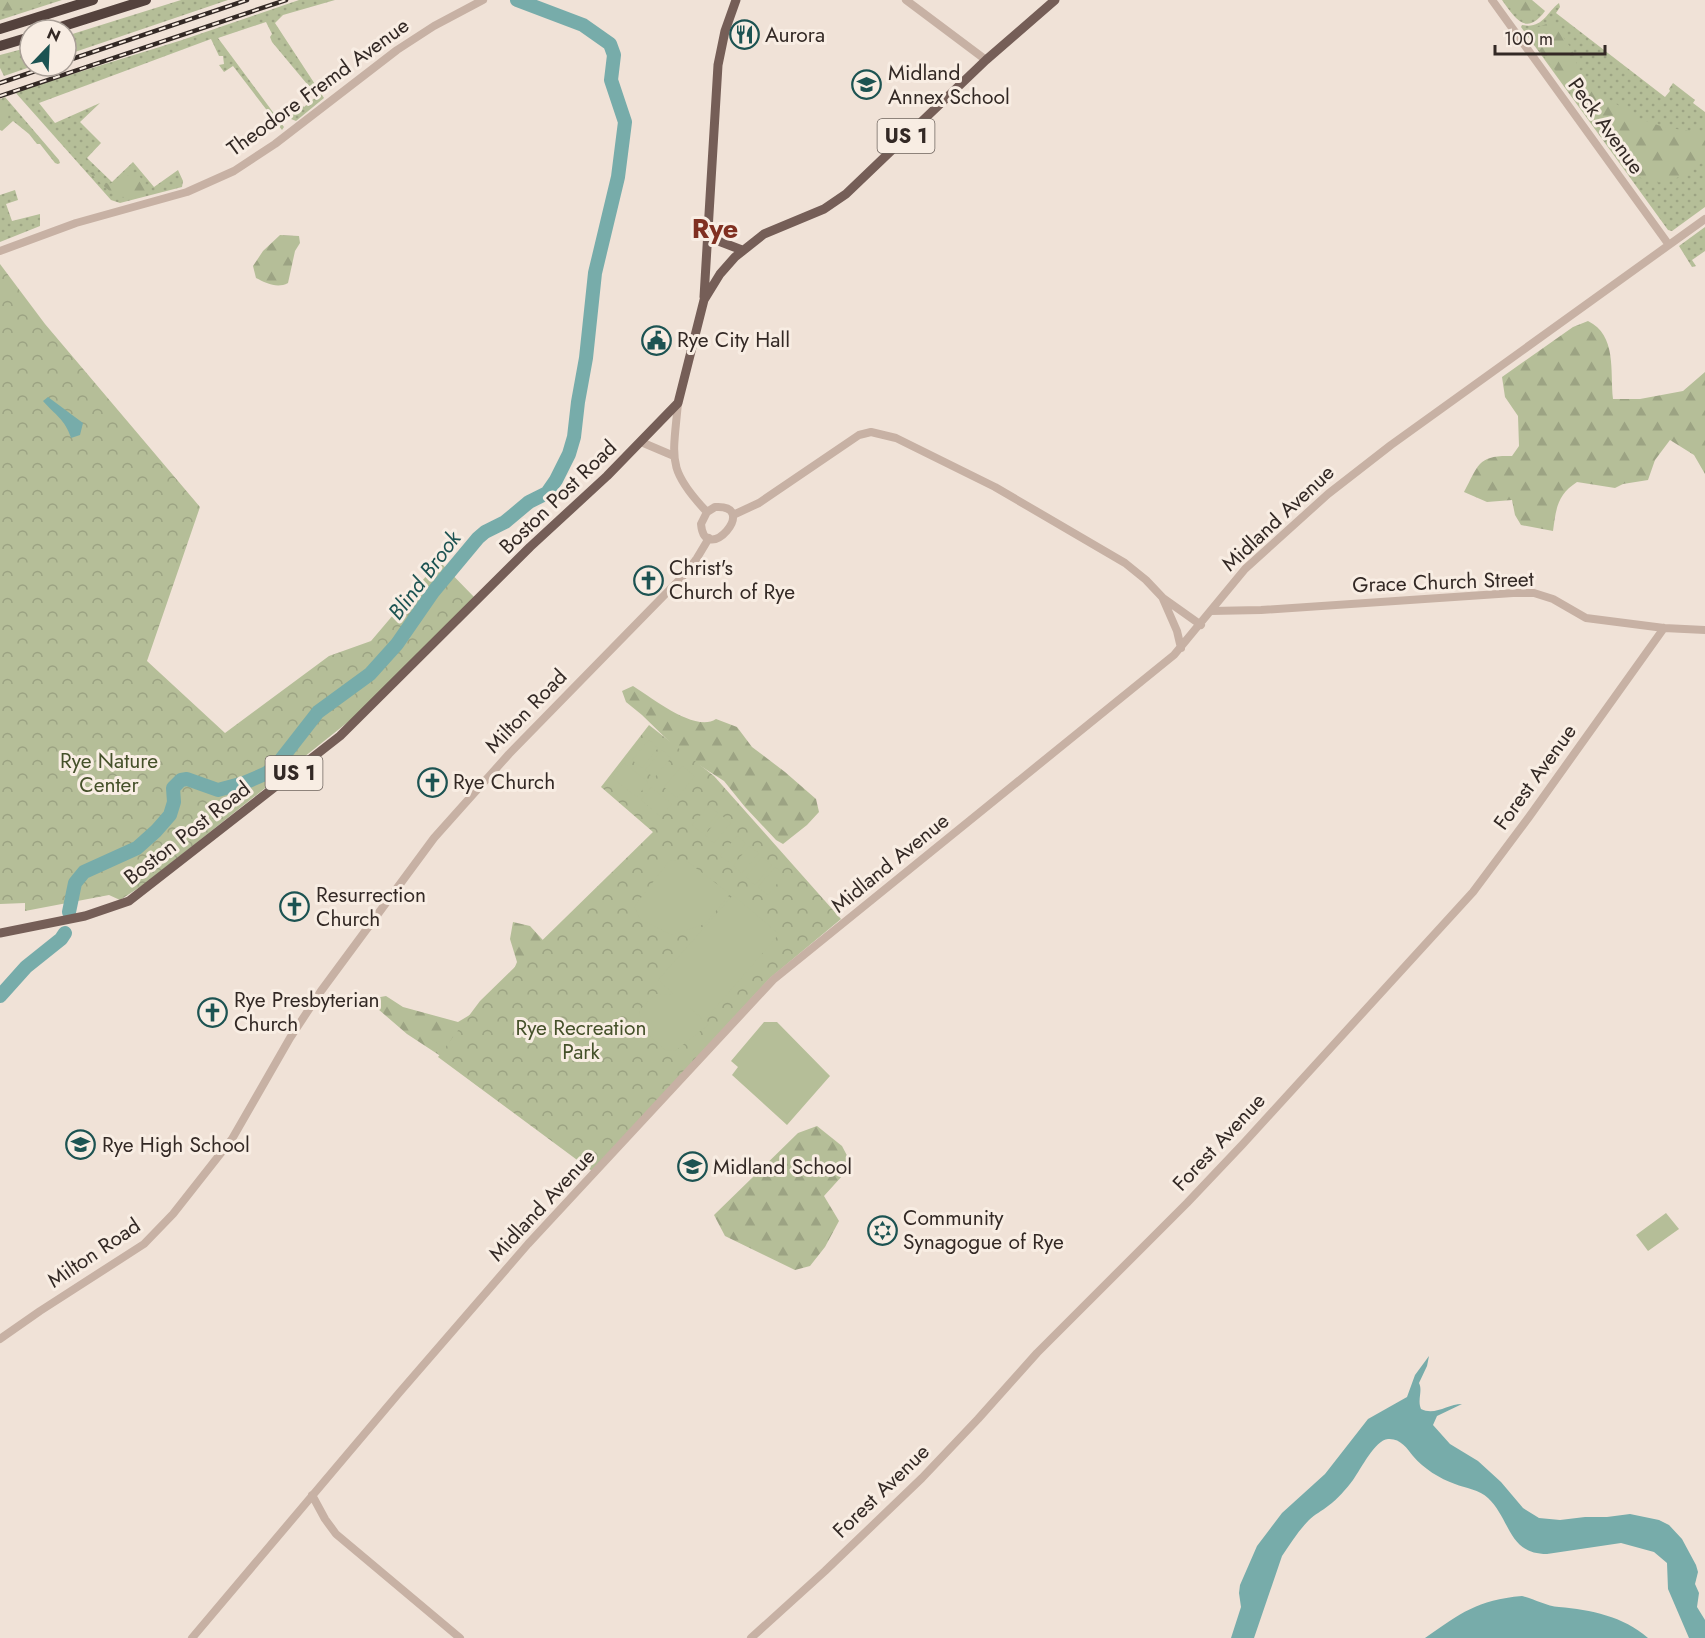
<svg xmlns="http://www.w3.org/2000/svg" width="1705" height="1638" font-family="Jost,sans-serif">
	<defs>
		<pattern id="grass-dots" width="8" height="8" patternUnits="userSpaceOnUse" patternTransform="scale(1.5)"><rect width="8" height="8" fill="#b5be98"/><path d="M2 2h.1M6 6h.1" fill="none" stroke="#9ca383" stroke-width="1.8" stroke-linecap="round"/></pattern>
		<pattern id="forest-firs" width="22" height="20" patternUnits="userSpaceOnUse" patternTransform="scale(1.5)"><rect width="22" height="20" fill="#b5be98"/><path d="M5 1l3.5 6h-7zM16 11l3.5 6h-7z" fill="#9ca383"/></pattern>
		<pattern id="park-crowns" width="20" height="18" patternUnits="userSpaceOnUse" patternTransform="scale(1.5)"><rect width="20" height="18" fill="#b5be98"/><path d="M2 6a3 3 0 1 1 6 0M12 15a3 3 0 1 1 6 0" fill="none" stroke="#9ca383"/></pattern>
	</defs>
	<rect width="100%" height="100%" fill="#f0e2d7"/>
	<path fill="url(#grass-dots)" d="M0,0H62L0,20Z
		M181,0H228L66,55V36Z
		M299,0H335L283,15L275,23L324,98L296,121L291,119L287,114L301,104L304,107L317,96L272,42L270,37L272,34L266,22L218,38L284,127L282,130L233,66L224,72L219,65L224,64L223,56H219L211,39L39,103L55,123L100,103L80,122L101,143L87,158L112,182L133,162L154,187L178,170L183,181L182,187L120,203L111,200L15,92L182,40Z
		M1502,0H1532L1545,11C1526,37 1515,18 1502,0Z
		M1559,3L1560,7L1556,13L1665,97L1670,91L1669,89L1673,83L1695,100L1693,103L1705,112V207L1672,231L1668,230L1521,27L1522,25C1543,29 1546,13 1559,3Z
		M30,47V66H33L4,76L0,68V55Z
		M5,97L59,160L60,163L58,164L55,163L40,144H37L29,134L13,121L2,131L0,130V99Z
		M15,190L18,200L6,204L12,221L40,214V226L0,242V195Z
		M1705,227V251L1692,260L1696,266L1692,267L1679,246Z"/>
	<path fill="url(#forest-firs)" d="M0,0H53L0,13Z
		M1510,0H1527L1537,8L1536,15L1524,18L1516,13Z
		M1552,22L1571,48L1579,70L1592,88L1639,119L1664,127L1695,132L1705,138V160C1688,174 1659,192 1638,176L1529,37L1530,30Z
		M0,105L9,108L8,121L3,126L0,125Z
		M95,168L102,181L109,184L136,172L144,182L147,190C122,210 108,189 90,173L94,172Z
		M280,235L299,236L300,243L295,251L288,283C277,289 266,283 256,278L253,266L263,251Z
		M1588,321C1617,335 1610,371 1613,399H1640L1683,391L1705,372V474L1694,455L1670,440L1655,460L1648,480L1623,484L1615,488L1577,482C1557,495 1556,509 1553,531L1521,525L1515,515L1512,500L1487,502L1464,492C1479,464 1478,455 1512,456L1519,446L1518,416L1505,397L1502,377L1573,327Z
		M633,686C651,697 695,733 716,719L737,727L752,747L785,772L816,799L819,812L807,825L783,844L776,840L745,807L724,781L682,754L642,715L626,702L622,691Z
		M513,922L530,926L552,950L508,1105L479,1087L439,1055L407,1034L371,1003L375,998L386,996L403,1007L458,1022L503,995L517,962L510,939Z
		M817,1126L842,1146L852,1165L824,1196L839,1221L825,1247L810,1266L795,1270L725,1236L714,1215L798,1133Z"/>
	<path fill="url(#park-crowns)" d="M0,264L45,324L200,507L147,661L225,733L329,656L371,641L439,561L475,598L353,718L146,883L120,900L109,895L25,911V903L0,904Z
		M649,725L714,776L841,919L770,978L592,1171L438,1057L480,1001L653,832L601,787Z"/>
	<path fill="#b5be98" d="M649,740L658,748L642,768L632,760Z
		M662,750L671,758L654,778L645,770Z
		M624,763L648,782L637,797L612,778Z
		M682,766L695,776L677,798L664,787Z
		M651,787L672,804L661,817L641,800Z
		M709,805L718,813L702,833L692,825Z
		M721,815L731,823L714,843L705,835Z
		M737,836L746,843L730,863L720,856Z
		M749,846L759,853L742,873L733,866Z
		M762,857L772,865L755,885L746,877Z
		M684,859L730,894L705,924L672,935L641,920L634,907L669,861Z
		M775,867L784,875L768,895L758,887Z
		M733,895L779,934L705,1020L690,1008L708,1025L675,1051L665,1050L643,1030L639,1011L655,994L675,995L658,980Z
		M764,1022H777L830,1076L787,1125L732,1075L738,1067L731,1061Z
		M1666,1213L1679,1229L1648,1251L1636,1235Z"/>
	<path fill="#77acaa" d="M48,397L83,423L80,435L71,438C65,419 55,415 43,401Z
		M1429,1356L1427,1366L1419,1383C1423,1391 1417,1400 1421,1409C1435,1416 1448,1404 1462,1404L1437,1416L1433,1425L1450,1444L1478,1461L1501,1482L1523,1508L1539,1518L1560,1520L1585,1517H1607L1630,1514L1659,1520L1669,1525L1682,1539L1696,1565L1698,1572L1695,1584L1699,1593L1697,1607L1705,1620V1638H1689L1668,1589L1667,1563L1654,1552L1621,1543L1547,1554C1508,1554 1511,1520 1488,1498C1480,1490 1465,1488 1455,1484C1440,1479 1423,1468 1413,1456C1407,1448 1400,1438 1388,1439C1375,1440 1361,1469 1353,1480C1346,1489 1338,1499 1328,1506C1322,1511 1315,1514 1309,1520C1299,1530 1290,1544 1282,1556L1254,1638H1231L1241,1607L1239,1593L1240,1585L1257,1546L1282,1513L1325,1474L1368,1419L1407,1397L1415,1375Z
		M1522,1596C1534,1599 1546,1606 1559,1607C1591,1610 1623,1616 1648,1638H1425C1461,1613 1477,1600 1522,1596Z"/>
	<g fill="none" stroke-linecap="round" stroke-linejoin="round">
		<path stroke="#77acaa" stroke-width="14" d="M69,912L75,883L84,872L137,848L156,831L170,815L174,802L173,788L181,780L187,779L218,790L244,783L267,773L279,762L318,712L370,674L397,644L433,592L478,538L485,532L505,522L529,502L547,493L556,480L569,454L574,437L578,402L586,358L595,273L618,177L625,122L611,80L614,55L610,44L583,25L517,0
			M0,996L26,967L61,939L65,933"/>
		<path stroke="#c7b1a4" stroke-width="8" d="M906,0L986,60
			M1492,0L1669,245
			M0,251L76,223L187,192L234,171L275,144L397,50L434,26L483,0
			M678,403C673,459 666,469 707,512
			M641,442L674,456
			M715,507C761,504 705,568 701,524L707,512Z
			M733,515L759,503L859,435L871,432L896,438L995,487L1125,563L1146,580L1163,598L1201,625
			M1163,599L1177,631L1181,648
			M1211,611L1261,610L1513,593H1534L1553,599L1586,618L1664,628L1705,630
			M0,1339L40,1311L144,1244L173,1214L232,1139L290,1038L321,991L434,838L509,754L686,573L697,558L709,538
			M312,1495L325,1519L336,1534L460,1638
			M192,1638L399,1393L528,1244L773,980L1174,655L1245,569L1328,494L1391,445L1705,219
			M751,1638L825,1571L922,1478L978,1419L1037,1353L1187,1203L1242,1145L1473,892L1529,817L1664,628"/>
		<path stroke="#755e57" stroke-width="9" d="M708,237L742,250
			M704,297L718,65L725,31L736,0
			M0,933L85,916L129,901L340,736L530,547L607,476L678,403L704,300L720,274L735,257L764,234L824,209L846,194L986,60L1055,0"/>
		<path stroke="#54423d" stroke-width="10" d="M0,29L93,0
			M51,30L146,0
			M0,46L30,37"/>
		<defs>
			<path id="rail" d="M66,61L247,0
				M0,83L50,66
				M0,96L286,0"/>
		</defs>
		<use href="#rail" stroke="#332925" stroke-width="4.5"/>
		<use href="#rail" stroke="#f8ede3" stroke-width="2" stroke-dasharray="7" stroke-linecap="butt"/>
	</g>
	<defs>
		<symbol id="restaurant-ring" viewBox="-11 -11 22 22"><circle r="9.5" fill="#f8ede3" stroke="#1c5352" stroke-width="1.5"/><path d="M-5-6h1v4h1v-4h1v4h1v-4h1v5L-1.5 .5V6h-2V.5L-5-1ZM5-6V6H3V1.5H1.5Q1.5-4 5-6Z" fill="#1c5352"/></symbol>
		<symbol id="school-ring" viewBox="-11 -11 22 22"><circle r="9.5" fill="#f8ede3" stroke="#1c5352" stroke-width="1.5"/><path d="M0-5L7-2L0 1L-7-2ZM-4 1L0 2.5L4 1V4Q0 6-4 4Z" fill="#1c5352"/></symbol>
		<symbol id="civic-ring" viewBox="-11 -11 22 22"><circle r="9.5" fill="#f8ede3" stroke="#1c5352" stroke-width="1.5"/><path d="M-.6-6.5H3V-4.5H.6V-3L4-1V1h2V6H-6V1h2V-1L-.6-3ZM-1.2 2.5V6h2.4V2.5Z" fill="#1c5352"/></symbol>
		<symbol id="church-ring" viewBox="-11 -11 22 22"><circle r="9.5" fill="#f8ede3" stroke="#1c5352" stroke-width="1.5"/><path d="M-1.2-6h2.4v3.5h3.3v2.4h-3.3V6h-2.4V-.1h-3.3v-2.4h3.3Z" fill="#1c5352"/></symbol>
		<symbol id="synagogue-ring" viewBox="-11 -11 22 22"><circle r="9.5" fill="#f8ede3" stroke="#1c5352" stroke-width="1.5"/><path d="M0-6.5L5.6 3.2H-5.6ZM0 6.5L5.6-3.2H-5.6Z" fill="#1c5352"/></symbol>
	</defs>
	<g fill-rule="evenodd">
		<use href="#restaurant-ring" x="728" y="18" width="33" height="33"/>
		<use href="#school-ring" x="850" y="68" width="33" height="33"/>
		<use href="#civic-ring" x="640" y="324" width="33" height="33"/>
		<use href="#church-ring" x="632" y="564" width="33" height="33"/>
		<use href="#church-ring" x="416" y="766" width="33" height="33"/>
		<use href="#church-ring" x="278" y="890" width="33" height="33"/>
		<use href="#church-ring" x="196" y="996" width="33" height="33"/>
		<use href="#school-ring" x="64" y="1128" width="33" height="33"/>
		<use href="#school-ring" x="676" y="1150" width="33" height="33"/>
		<use href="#synagogue-ring" x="866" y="1214" width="33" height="33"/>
	</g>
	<g text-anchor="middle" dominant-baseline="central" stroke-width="6" stroke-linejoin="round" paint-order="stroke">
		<g fill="#f8ede3" stroke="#6e645e" stroke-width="1.5">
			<rect x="877.5" y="119" width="57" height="34" rx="4.5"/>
			<rect x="265.5" y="756" width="57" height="34" rx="4.5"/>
		</g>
		<g font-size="20" font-weight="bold" fill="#332925">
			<text x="906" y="136">US 1</text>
			<text x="294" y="773">US 1</text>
		</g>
		<g font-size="21" fill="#332925" stroke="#f8ede3" text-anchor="start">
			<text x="765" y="35">Aurora</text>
			<text x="888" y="73">Midland<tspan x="888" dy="24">Annex School</tspan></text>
			<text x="677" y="340">Rye City Hall</text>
			<text x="669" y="568">Christ's<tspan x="669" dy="24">Church of Rye</tspan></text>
			<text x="453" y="782">Rye Church</text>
			<text x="316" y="895">Resurrection<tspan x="316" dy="24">Church</tspan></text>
			<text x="234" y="1000">Rye Presbyterian<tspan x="234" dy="24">Church</tspan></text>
			<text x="102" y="1145">Rye High School</text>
			<text x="713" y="1167">Midland School</text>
			<text x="903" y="1218">Community<tspan x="903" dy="24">Synagogue of Rye</tspan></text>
		</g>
		<g font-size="21" fill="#332925" stroke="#f8ede3">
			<text transform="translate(318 87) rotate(-36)">Theodore Fremd Avenue</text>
			<text transform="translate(1606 126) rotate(54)">Peck Avenue</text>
			<text transform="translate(558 497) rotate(-44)">Boston Post Road</text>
			<text transform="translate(1278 518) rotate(-43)">Midland Avenue</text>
			<text transform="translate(1443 582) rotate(-2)">Grace Church Street</text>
			<text transform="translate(526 711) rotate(-46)">Milton Road</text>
			<text transform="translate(1535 777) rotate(-54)">Forest Avenue</text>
			<text transform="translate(187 833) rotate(-38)">Boston Post Road</text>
			<text transform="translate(890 863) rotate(-39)">Midland Avenue</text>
			<text transform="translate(1219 1142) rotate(-47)">Forest Avenue</text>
			<text transform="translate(542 1205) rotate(-47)">Midland Avenue</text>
			<text transform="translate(94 1253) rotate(-34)">Milton Road</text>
			<text transform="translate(881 1491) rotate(-44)">Forest Avenue</text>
		</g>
		<g font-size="21" fill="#45512a" stroke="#f8ede3">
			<text x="109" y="761">Rye Nature<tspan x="109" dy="24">Center</tspan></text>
			<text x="581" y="1028">Rye Recreation<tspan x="581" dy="24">Park</tspan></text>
		</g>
		<g font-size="22" font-style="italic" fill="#1c5352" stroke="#f8ede3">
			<text transform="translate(424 575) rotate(-53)">Blind Brook</text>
		</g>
		<g font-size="27" font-weight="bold" fill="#803021" stroke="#f8ede3">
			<text x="715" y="228">Rye</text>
		</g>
	</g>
	<g transform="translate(48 48) rotate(23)"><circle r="28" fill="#f8ede3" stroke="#a99f97" stroke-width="1.5"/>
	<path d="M0-4.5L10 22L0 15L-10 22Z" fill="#1c5352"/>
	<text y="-9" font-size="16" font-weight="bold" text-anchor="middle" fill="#332925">N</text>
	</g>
	<path d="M1495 45v9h110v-9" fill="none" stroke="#332925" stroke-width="3"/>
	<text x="1504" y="45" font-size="18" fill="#332925" stroke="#f8ede3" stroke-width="4.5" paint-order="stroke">100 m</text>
</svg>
